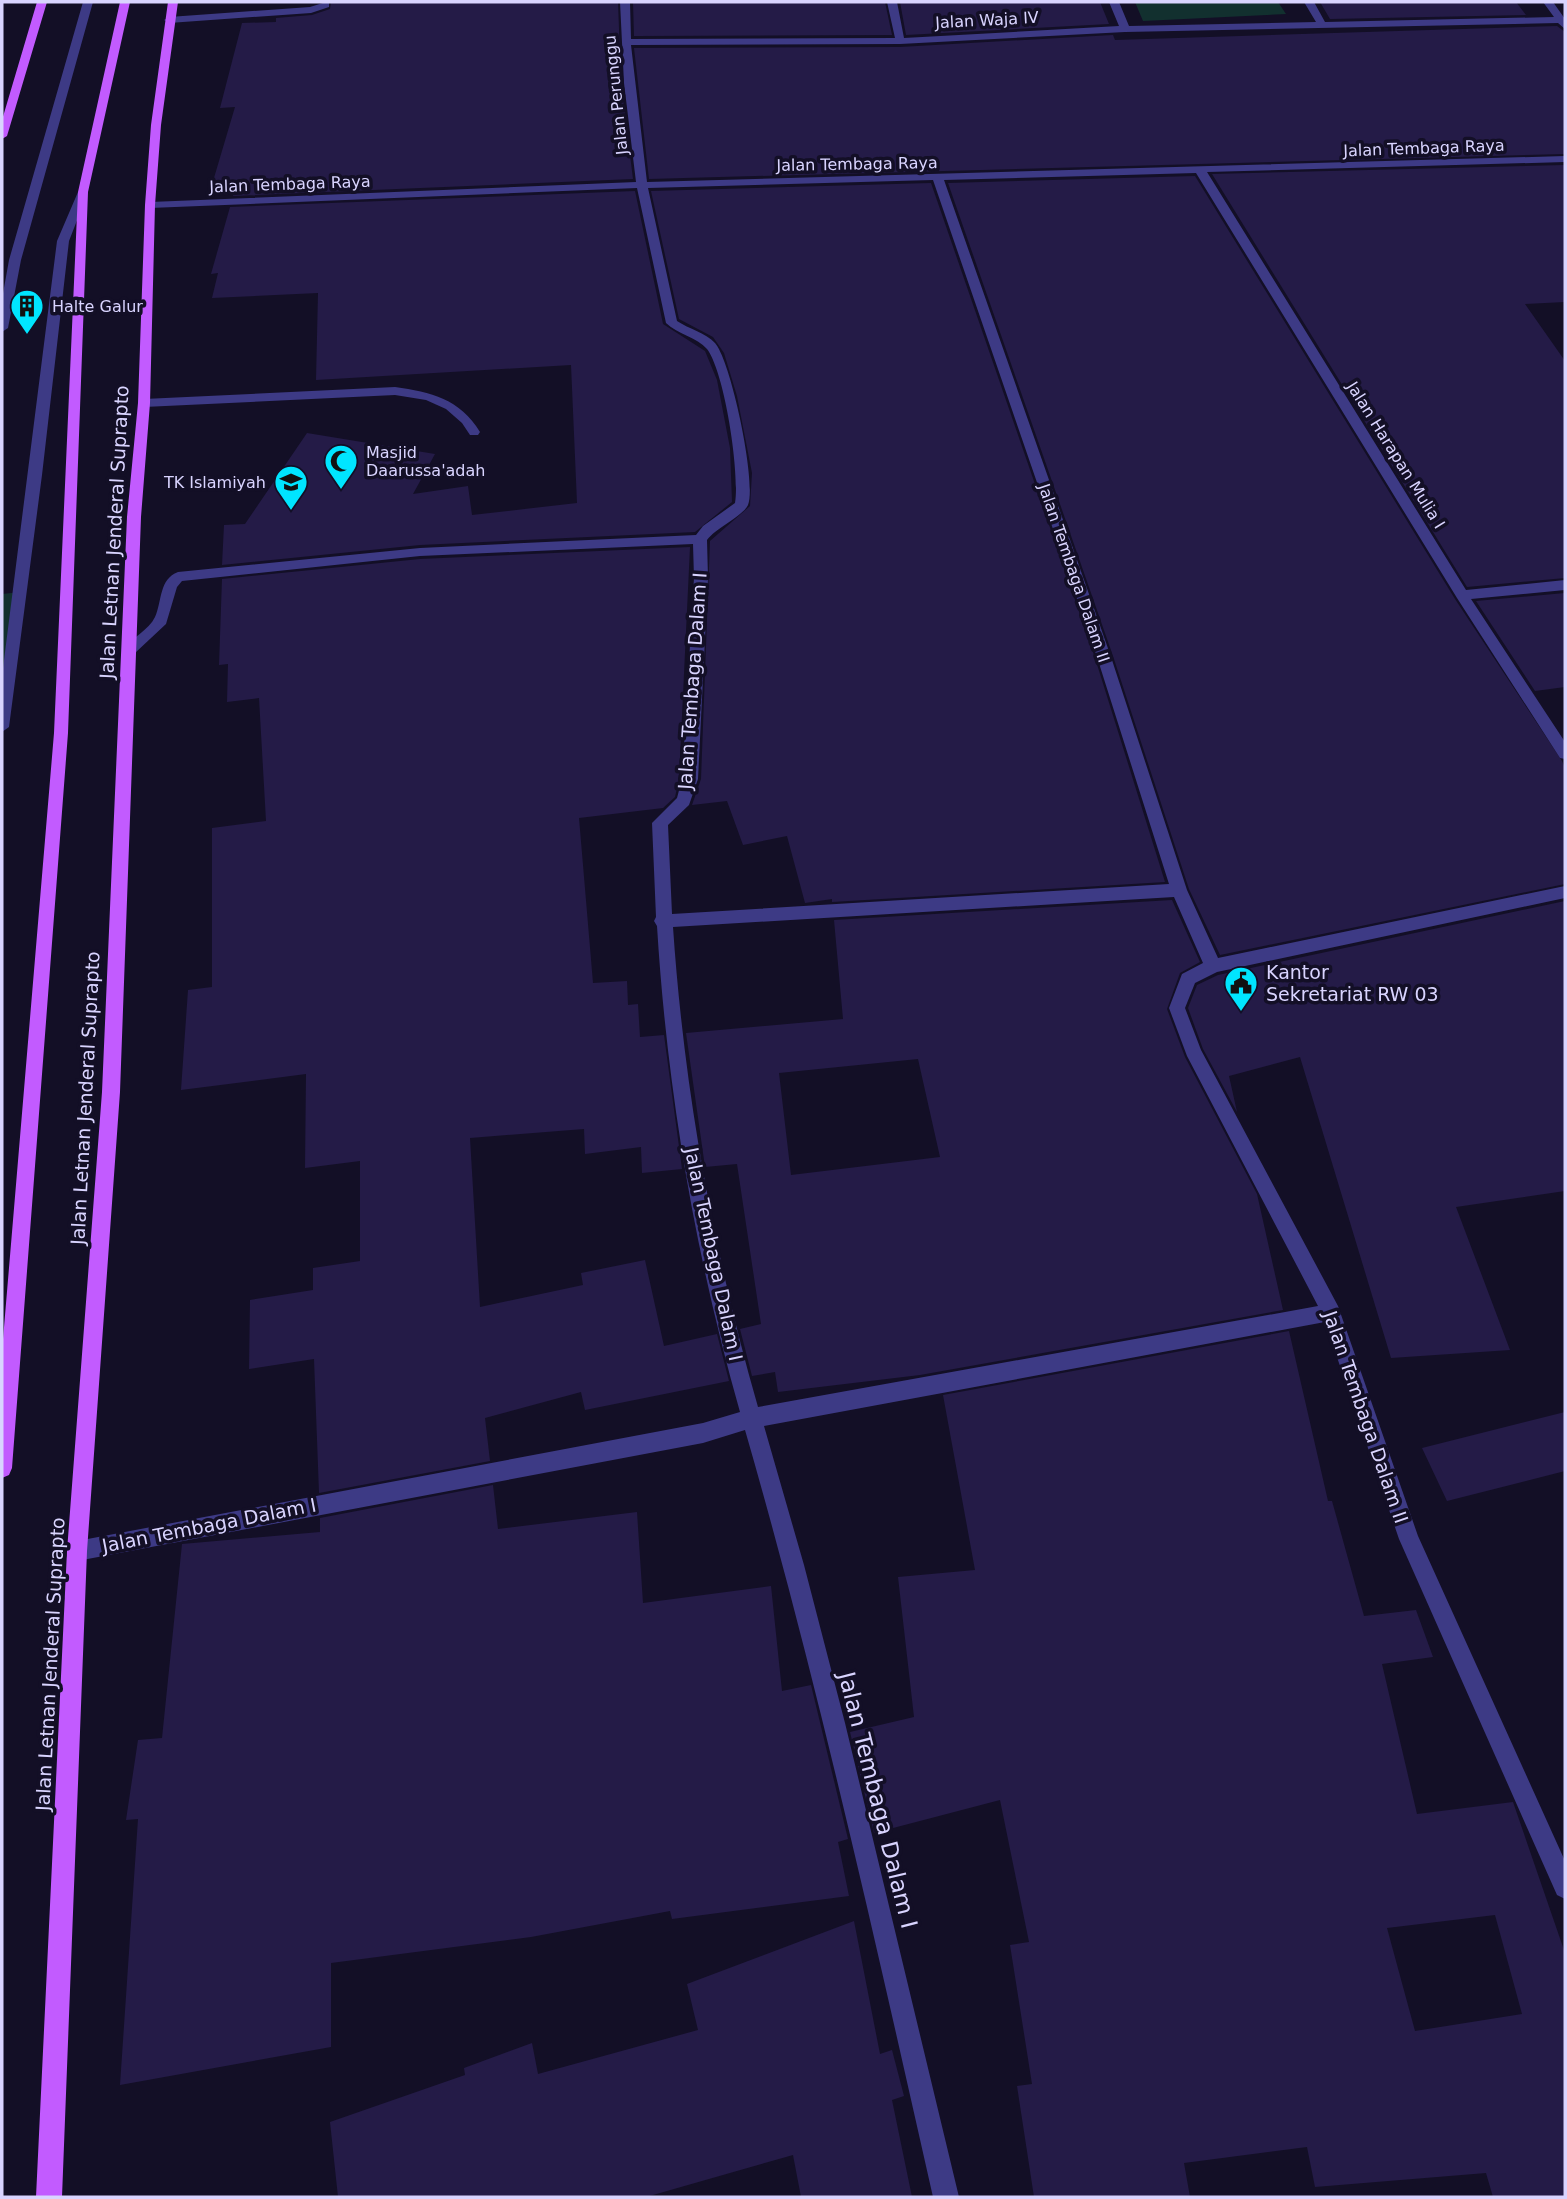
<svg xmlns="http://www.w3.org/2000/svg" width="1567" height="2199" font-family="'DejaVu Sans',sans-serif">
	<rect width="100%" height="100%" fill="#130f26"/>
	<path fill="#12302f" d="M1135,2H1278L1286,14L1143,21Z
		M21,592L2,734V594Z"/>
	<path fill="#241b47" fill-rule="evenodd" d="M331,2H618L621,83L633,179L233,196L235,188H211L235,107L220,108L242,23L276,22V18L312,15L330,9Z
		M633,2H885L892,35L634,36Z
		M900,2H1100L1109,24L906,35Z
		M1320,2H1516L1526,15L1330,19Z
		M1557,26L1565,32V154L649,179L634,48L900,47L1113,35L1115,40Z
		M1565,165V302L1525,304L1565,361V578L1467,587L1212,174Z
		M1195,176L1455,599L1562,761L1565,768V884L1220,955L1189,889L1113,656L948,183Z
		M931,183L1095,658L1165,882L832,902V899L805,903L787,836L743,845L727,801L692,805L701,779L710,541L750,506L752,473L737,396L724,353L713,337L679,319L651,191Z
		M635,191L663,324L705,351L717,380L730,448L732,502L695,532L420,545L222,565L224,525L245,524L307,433L435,454L413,494L468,486L472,515L577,503L571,365L316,380L318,293L212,298L218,273L211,274L230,207Z
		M690,547L679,779L675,797L663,808L579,818L593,983L627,981L628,1005L638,1004L640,1037L664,1035L682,1169L642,1173L641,1147L585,1154L584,1129L470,1138L480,1307L583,1285L581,1273L645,1260L664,1346L717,1334L729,1381L585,1410L581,1392L485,1418L490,1461L319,1493L314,1359L249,1369L250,1300L313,1290V1268L360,1261V1161L305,1168L306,1074L181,1090L188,990L212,987V828L266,821L259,698L227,702L228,664L219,665L222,579L420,559Z
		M1565,593V687L1535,691L1476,601Z
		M1172,900L1200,962L1180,973L1167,1009L1185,1057L1257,1194L1283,1310L920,1375L778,1392L775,1372L752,1376L740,1329L761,1324L737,1164L705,1167L686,1033L843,1019L834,920ZM918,1059L940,1157L791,1175L779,1073Z
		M1565,901V1191L1456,1207L1510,1350L1391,1358L1300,1057L1229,1076L1237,1112L1203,1049L1188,1008L1197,985L1218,975Z
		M1289,1331L1328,1501H1332L1364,1616L1416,1610L1433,1657L1382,1664L1417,1814L1513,1802L1565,1953V2197H1493L1486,2173L1315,2187L1307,2147L1184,2163L1190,2197H1034L1017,2086L1032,2084L1010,1945L1029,1942L1000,1800L874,1833L850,1732L914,1717L898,1577L975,1570L943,1395ZM1495,1915L1522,2014L1415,2031L1387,1928Z
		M1565,1412V1471L1447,1501L1422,1448Z
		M493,1485L498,1529L637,1512L643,1603L771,1586L782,1691L811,1685L848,1839L838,1842L849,1896L672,1919L670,1911L531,1937L331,1963V2047L120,2085L138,1819L126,1820L138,1740L162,1738L182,1544L320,1532V1518Z
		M854,1921L880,2054L892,2050L904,2096L892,2100L912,2197H801L793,2155L646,2197H338L330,2122L465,2075L464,2068L532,2043L538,2074L698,2030L687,1984Z"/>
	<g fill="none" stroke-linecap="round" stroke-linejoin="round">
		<path fill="#3d3a85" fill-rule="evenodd" d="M83,2H93L21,260L8,328L2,332V299L9,260Z
			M326,2L329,3V7L311,13L169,23L164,20L169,17L310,7Z
			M620,2H630L631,39L895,38L887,2H897L904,38L1119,26L1109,2H1119L1129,26L1316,22L1304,2H1314L1325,22L1554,17L1543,2H1553L1565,19V29L1558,23L1125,32L900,44L631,45L647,182L1565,156V162L1207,172L1466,590L1565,580V590L1471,599L1565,742V759L1560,758L1457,598L1196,173L944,180L1111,657L1187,890L1218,958L1565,886V898L1217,972L1195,983L1185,1008L1201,1050L1338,1306L1418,1536L1565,1861V1899L1557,1895L1399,1539L1325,1322L764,1426L804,1565L845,1723L959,2197H933C875,1940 818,1683 745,1430L703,1443L77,1561L70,1558L67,1551L70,1544L77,1541L703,1423L740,1412C695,1254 667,1090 657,926L654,921L656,917L652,823L677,798L682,779L694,578L693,544L420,556L182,581L177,587L166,624L135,653H125L123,650C131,638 149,630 155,617C162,601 159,579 178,572L420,548L696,535L703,526L735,503C740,474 725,373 707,349C697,337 677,334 666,323L637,188L150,208L145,205L150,202L636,182L624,83ZM933,180L1097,657L1169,884L672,914L668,825L689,805L698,779L708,578L707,540C716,528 743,516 748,505C757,483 731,361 715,343C706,333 689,329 677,321L648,188ZM1174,897L1203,963L1182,974L1169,1008L1187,1056L1318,1306L758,1407C713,1251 684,1089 673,927Z
			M83,189L88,192L69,241L42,475L9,727L2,732V676L57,241L78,192Z
			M395,387C431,392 460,399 480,432L478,435H470L462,423L446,409L426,400L395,395L144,407L138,403L144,399Z"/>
		<path fill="#c25bff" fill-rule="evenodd" d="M37,2H47L7,136L2,139V120Z
			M120,2H130L88,192L68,733L12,1468L9,1475L2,1478V1351L54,733L78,192Z
			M168,2H178L161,125L155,205L150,403L141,517L120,1092L87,1551L62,2197H36L67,1551L102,1092L127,517L138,403L145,205L151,125Z"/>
	</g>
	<defs>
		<symbol id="building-pin" viewBox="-11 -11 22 30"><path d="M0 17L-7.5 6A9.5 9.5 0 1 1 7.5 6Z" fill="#00e5ff" stroke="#130f26"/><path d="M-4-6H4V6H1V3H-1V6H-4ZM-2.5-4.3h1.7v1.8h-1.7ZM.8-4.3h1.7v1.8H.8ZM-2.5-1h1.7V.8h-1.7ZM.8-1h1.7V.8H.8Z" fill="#111"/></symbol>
		<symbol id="mosque-pin" viewBox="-11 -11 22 30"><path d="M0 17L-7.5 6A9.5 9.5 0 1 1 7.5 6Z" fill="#00e5ff" stroke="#130f26"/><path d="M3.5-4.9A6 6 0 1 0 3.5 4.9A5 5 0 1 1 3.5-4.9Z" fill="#111"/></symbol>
		<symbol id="school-pin" viewBox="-11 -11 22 30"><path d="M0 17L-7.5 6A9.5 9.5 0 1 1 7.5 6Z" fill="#00e5ff" stroke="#130f26"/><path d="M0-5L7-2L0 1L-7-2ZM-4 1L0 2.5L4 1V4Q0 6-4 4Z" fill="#111"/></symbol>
		<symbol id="civic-pin" viewBox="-11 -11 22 30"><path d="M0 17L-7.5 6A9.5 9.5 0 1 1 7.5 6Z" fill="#00e5ff" stroke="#130f26"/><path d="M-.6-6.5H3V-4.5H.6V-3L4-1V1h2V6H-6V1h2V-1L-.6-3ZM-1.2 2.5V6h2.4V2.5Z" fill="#111"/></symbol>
	</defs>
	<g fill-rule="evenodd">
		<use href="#building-pin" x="8" y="287" width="38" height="52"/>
		<use href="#mosque-pin" x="322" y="442" width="38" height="52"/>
		<use href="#school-pin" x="272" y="463" width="38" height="52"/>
		<use href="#civic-pin" x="1222" y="964" width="38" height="52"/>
	</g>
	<g text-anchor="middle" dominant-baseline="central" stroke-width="7" stroke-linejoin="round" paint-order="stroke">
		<g font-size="16" fill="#d9d4ff" stroke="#130f26">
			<text transform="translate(987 20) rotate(-3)">Jalan Waja IV</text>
			<text transform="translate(616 95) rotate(-96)">Jalan Perunggu</text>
			<text transform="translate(1424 148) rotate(-2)">Jalan Tembaga Raya</text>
			<text transform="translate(857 164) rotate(-1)">Jalan Tembaga Raya</text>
			<text transform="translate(290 184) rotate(-2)">Jalan Tembaga Raya</text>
			<text transform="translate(1396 455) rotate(58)">Jalan Harapan Mulia I</text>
			<text transform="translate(1074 573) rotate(71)">Jalan Tembaga Dalam II</text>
		</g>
		<g font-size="16" fill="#d9d4ff" stroke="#130f26" text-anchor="start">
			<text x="52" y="306">Halte Galur</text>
			<text x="366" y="452">Masjid<tspan x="366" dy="18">Daarussa'adah</tspan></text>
			<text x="266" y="482" text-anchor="end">TK Islamiyah</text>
		</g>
		<g font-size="19" fill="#d9d4ff" stroke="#130f26">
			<text transform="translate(114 532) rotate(-87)">Jalan Letnan Jenderal Suprapto</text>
			<text transform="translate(692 681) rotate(-86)">Jalan Tembaga Dalam I</text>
			<text transform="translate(85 1098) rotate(-87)">Jalan Letnan Jenderal Suprapto</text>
			<text transform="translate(714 1254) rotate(78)">Jalan Tembaga Dalam I</text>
			<text transform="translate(1366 1417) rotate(71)">Jalan Tembaga Dalam II</text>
			<text transform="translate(209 1525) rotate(-11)">Jalan Tembaga Dalam I</text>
			<text transform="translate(50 1664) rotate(-87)">Jalan Letnan Jenderal Suprapto</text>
		</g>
		<g font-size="19" fill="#d9d4ff" stroke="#130f26" text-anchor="start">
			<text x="1266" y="972">Kantor<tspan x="1266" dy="22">Sekretariat RW 03</tspan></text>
		</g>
		<g font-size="23" fill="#d9d4ff" stroke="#130f26">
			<text transform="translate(878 1800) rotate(76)">Jalan Tembaga Dalam I</text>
		</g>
	</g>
	<rect width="1567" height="2199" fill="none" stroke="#d9d4ff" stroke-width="7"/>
</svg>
